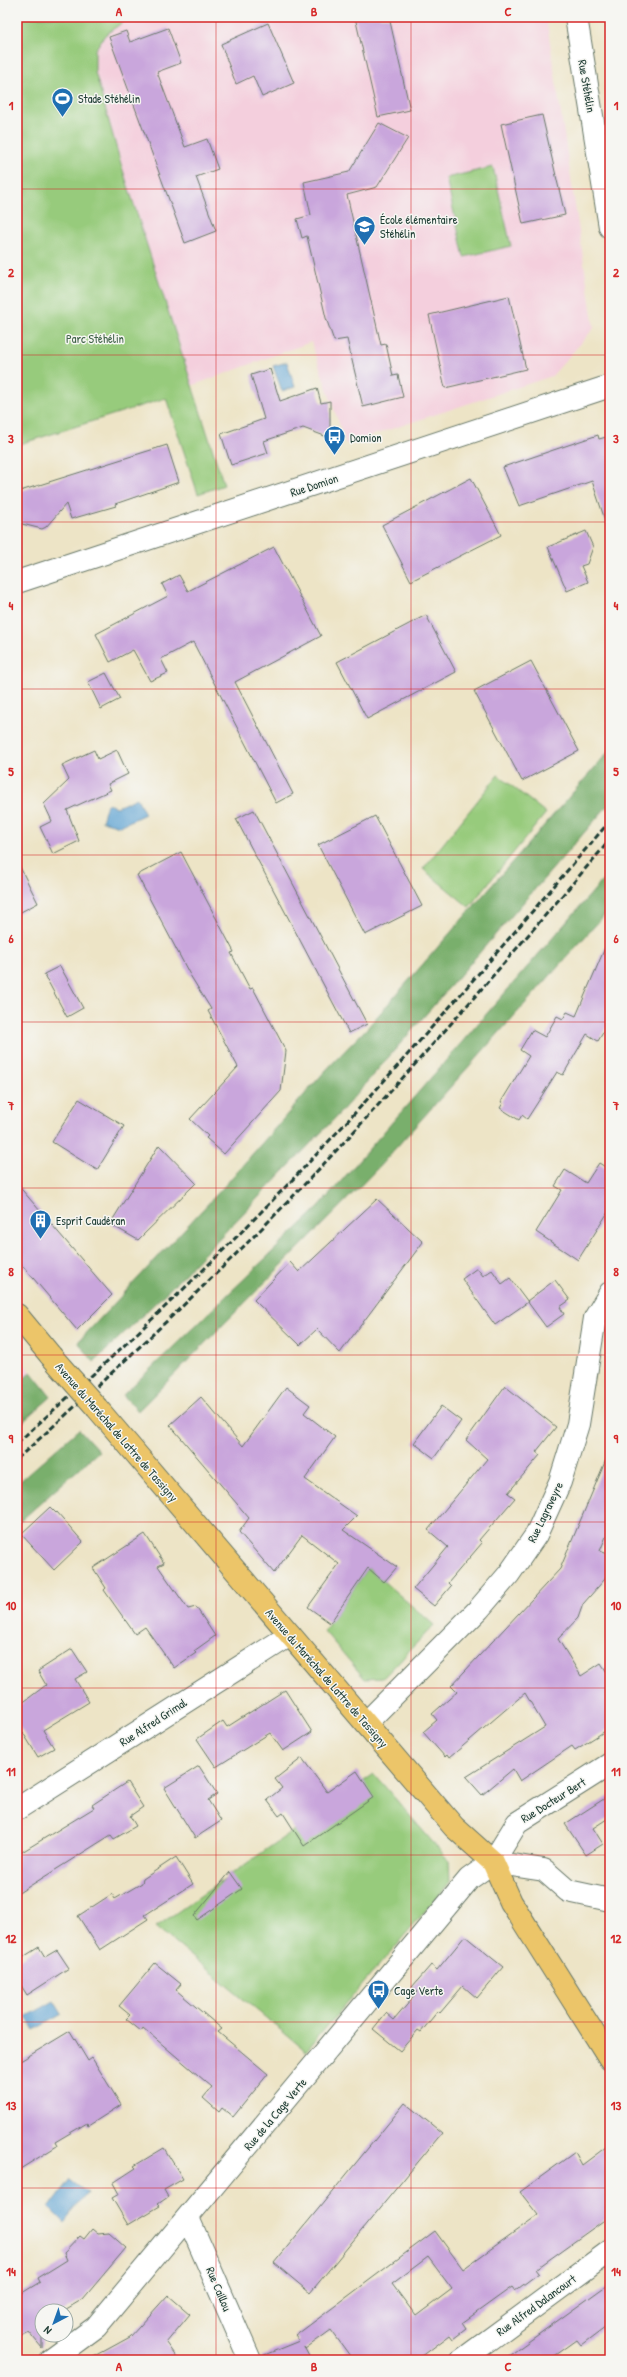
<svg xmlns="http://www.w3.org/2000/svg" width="627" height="2377" font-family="'Patrick Hand',sans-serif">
	<rect width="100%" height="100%" fill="#f6f6f2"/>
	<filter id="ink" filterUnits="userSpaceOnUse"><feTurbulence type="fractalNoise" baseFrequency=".025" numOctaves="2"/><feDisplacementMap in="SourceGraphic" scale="8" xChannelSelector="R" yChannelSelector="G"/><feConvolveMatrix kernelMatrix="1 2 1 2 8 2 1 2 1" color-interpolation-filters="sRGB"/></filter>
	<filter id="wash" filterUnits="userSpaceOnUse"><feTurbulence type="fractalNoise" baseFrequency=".012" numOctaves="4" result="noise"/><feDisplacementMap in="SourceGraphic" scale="16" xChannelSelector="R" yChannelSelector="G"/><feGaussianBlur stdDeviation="0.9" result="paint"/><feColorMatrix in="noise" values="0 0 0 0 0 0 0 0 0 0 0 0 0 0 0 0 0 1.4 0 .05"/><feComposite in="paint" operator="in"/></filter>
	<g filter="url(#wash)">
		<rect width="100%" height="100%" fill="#ede4c6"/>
		<path fill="#f4cfdd" d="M130,17H546L594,328L552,376L346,444L311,342L191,386L121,164L95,72V50L105,35Z
			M17,1356L31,1372L17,1385Z"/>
		<path fill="#97cb7c" stroke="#5b8458" d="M17,17H130L105,35L95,50V72L121,164L224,485L198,494L166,398L17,445Z
			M493,167L511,246L464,257L446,178Z
			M498,775L546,813L469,907L423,869Z
			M368,1568L434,1625L383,1678L365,1679L324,1631Z
			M374,1774L449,1861L450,1882L306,2051L156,1927Z"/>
		<path fill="#79af6c" stroke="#4c7650" d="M610,750V803L339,1114L175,1284L94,1362L78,1342L220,1191L326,1070L368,1027Z
			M610,872V909L377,1169L138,1411L123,1395L315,1211Z
			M31,1372L51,1397L17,1427V1385Z
			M79,1429L99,1451L17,1524V1484Z"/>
		<path fill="#5da2d2" stroke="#3e7083" d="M287,362L295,387L282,391L273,366Z
			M137,798L145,814L120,826L102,821L107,804L117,807Z
			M54,2001L62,2014L34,2030L26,2017Z
			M70,2180L87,2193L64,2223L49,2208Z"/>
		<g id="blocks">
			<path fill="#c9a6dc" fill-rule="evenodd" d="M355,17H389L410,110L378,117Z
				M268,23L294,83L262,97L253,76L236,84L221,44Z
				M168,28L181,63L157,72L185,147L207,139L218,169L196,177L216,231L185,243L109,37L126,31L130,42Z
				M542,115L565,215L523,224L501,124Z
				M379,123L408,138L377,187L347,195L381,345L386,344L393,376L398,375L403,397L363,407L347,339L334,341L326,318L307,236L302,238L297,219L311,215L304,182L349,172Z
				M509,296L526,369L445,388L429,315Z
				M270,369L280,401L317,388L321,403L330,401V438L303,428L264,441L268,453L231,465L221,434L264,419L251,375Z
				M598,435L599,439L610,436V526H607L592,481L519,506L503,467Z
				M167,445L179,482L115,504L116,506L71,519L66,504L46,527L42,529L22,524L17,508V492Z
				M471,478L501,535L411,581L382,525Z
				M586,531L593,547L587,564L581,566L588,582L567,591L548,547Z
				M274,547L321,636L235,682L293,794L276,803L193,642L161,659L168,673L150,681L133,650L110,662L96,634L168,596L162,584L179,575L188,591Z
				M426,615L456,672L367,719L337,662Z
				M531,661L579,751L522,781L474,691Z
				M106,673L120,699L101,709L88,682Z
				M94,750L98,759L117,750L128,774L108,784L111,790L67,810L79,841L53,854L40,827L52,821L44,804L69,780L62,765Z
				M254,810L367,1024L349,1033L236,819Z
				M375,816L422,906L365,935L318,845Z
				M181,852L234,952L231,953L250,989L253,988L286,1051L281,1091L224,1154L206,1138L208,1136L190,1119L238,1067L208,1011L211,1009L190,975L137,875Z
				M17,861L38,903L17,914Z
				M610,936V1021L598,1041L587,1034L563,1075L557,1072L527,1119L522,1115L519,1120L500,1108L503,1103L501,1102L529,1056L520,1050L532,1030L545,1037L557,1016L563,1019L567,1012L576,1016Z
				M60,966L83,1008L67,1017L44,974Z
				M79,1099L124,1126L97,1170L52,1142Z
				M159,1145L196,1183L138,1240L110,1224Z
				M599,1163L610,1170V1209L578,1260L536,1232L562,1190L555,1186L565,1170L586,1183Z
				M17,1184L112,1295L77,1330L17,1259Z
				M377,1199L423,1242L340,1353L317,1329L300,1345L254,1300L290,1262L299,1272Z
				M477,1268L483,1276L492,1270L502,1284L510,1278L528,1302L495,1325L462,1279Z
				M555,1280L570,1300L560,1307L564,1314L546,1327L527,1301Z
				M505,1386L556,1427L536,1452L540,1455L508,1493L515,1498L479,1540L482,1543L448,1583L451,1586L434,1606L413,1589L448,1547L428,1530L487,1459L466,1440Z
				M286,1387L310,1405L304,1413L335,1437L305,1479L357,1516L343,1530L397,1567L384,1582L368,1568L330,1623L308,1607L339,1564L302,1535L274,1573L239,1532L249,1518L170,1425L201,1397L243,1446Z
				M441,1406L461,1421L434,1458L414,1443Z
				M610,1450V1527L600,1551L610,1555V1569L605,1579L583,1604L578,1618L558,1639L581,1676L601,1663L610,1677V1728L575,1750L572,1746L520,1781L513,1769L482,1795L466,1777L545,1727L525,1693L449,1758L447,1755L445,1757L423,1732L437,1720L432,1714L457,1692L451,1686L560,1569Z
				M50,1507L56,1513L57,1512L83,1542L54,1570L21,1534Z
				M145,1534L164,1563L158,1566L188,1609L196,1607L215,1636L194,1651L196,1653L174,1668L145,1627L135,1634L104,1590L106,1588L93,1568Z
				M72,1649L87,1672L75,1679L89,1702L43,1730L54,1748L38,1757L17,1723V1707L46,1685L38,1671Z
				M285,1690L312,1732L283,1751L270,1733L216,1767L197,1739L223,1721L227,1727Z
				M302,1758L327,1792L357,1771L374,1797L304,1846L283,1813L279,1816L267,1800L282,1788L275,1779Z
				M199,1766L217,1794L208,1800L221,1821L195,1838L164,1788Z
				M127,1782L143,1807L130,1816L136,1826L114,1839L111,1835L17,1894V1855L94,1808L92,1805Z
				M610,1795V1817L593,1828L603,1844L586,1855L565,1824Z
				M176,1857L193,1884L145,1915L148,1919L100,1950L78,1916L112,1894L115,1899L142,1883L143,1879Z
				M230,1872L242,1889L197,1920L194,1916Z
				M465,1936L503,1967L477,1998L463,1986L440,2013L438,2011L421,2032L418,2030L400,2051L373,2029L386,2013L394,2020L418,1992L412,1987L431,1965L437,1970Z
				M39,1947L45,1957L57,1950L69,1968L27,1995L17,1979V1961Z
				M155,1963L181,1984L176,1990L222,2029L218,2032L268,2074L233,2117L222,2108L219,2112L203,2098L212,2087L143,2028L141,2031L126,2019L130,2015L119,2006Z
				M70,2031L88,2061L92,2058L121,2105L88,2126L87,2123L55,2142L57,2146L17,2171V2063Z
				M405,2103L442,2133L310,2293L274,2263Z
				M610,2144V2216L536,2269L539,2273L515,2291L512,2287L462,2323L466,2329L453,2339L450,2335L417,2360H353L331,2330L305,2349L304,2347L311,2360H262V2356L299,2341L295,2336L435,2231L463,2269L538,2215L520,2192L575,2152L582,2165ZM428,2257L452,2289L416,2316L392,2284Z
				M164,2148L183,2179L164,2190L168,2197L158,2204L160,2206L128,2225L112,2198L119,2194L113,2183L136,2168L134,2166Z
				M92,2229L98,2234L109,2233L126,2248L83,2299L63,2311H42V2348L28,2331L17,2337V2296L40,2282L38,2278L67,2260L64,2253L80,2236L84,2239Z
				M610,2283V2323L581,2345L577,2340L549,2360H503Z
				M168,2295L190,2314L166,2343L178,2360H88L130,2337Z"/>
		</g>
	</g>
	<g filter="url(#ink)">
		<use href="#blocks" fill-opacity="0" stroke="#677767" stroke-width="1"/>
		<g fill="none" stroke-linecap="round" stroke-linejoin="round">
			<defs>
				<path id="minor" d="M576,17L610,227
					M17,582L610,386
					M366,1723L479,1609L509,1574L536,1535L560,1482L578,1424L595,1318L610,1293
					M17,1809L290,1635
					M493,1862L544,1870L568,1891L610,1900
					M188,2218L250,2360
					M51,2360L96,2327L469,1879L493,1862L517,1823L610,1764
					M462,2360L610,2251"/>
				<path id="major" d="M17,1315L51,1356
					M97,1408L454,1827L493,1862L511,1902L610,2059"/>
			</defs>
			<use href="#minor" stroke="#677767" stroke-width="24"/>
			<use href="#major" stroke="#677767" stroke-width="24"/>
			<use href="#minor" stroke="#fff" stroke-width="22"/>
			<use href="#major" stroke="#ecc569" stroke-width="22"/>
			<path stroke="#1f3d34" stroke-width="3" stroke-dasharray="6 3" stroke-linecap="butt" d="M17,1443C101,1368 183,1292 262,1211C384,1087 496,953 610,821
				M17,1459C104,1381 189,1302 271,1219C389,1098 500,968 610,840"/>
			<defs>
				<path id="major-bridge" d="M51,1356L97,1408"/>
			</defs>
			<use href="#major-bridge" stroke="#677767" stroke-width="24" stroke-linecap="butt"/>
			<use href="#major-bridge" stroke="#ecc569" stroke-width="22"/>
		</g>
	</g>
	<path fill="none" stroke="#d62828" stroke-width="1" stroke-opacity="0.55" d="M216,17V2360M411,17V2360M17,189H610M17,355H610M17,522H610M17,689H610M17,855H610M17,1022H610M17,1188H610M17,1355H610M17,1522H610M17,1688H610M17,1855H610M17,2022H610M17,2188H610"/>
	<defs>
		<symbol id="stadium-pin" viewBox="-11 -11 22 30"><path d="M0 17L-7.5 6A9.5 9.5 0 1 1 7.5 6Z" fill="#1f6fb2" stroke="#f6f6f2"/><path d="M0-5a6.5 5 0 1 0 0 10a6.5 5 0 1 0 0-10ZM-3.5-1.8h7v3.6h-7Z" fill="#fff"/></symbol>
		<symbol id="school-pin" viewBox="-11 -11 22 30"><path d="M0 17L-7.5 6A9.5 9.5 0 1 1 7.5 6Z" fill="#1f6fb2" stroke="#f6f6f2"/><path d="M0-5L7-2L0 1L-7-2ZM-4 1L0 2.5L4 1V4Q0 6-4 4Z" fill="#fff"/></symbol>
		<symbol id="bus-pin" viewBox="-11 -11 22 30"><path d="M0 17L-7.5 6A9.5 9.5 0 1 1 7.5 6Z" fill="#1f6fb2" stroke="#f6f6f2"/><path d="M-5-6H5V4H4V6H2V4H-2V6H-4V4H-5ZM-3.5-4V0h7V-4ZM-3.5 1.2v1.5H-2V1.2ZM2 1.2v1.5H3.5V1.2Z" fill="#fff"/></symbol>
		<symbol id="building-pin" viewBox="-11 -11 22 30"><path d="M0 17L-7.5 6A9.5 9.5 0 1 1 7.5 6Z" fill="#1f6fb2" stroke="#f6f6f2"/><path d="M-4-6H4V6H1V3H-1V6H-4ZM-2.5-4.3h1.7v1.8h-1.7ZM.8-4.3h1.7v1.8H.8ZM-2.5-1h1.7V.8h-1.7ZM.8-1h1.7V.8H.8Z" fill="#fff"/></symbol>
	</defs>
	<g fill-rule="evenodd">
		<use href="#stadium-pin" x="50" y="86" width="25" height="34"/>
		<use href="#school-pin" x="352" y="214" width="25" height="34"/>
		<use href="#bus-pin" x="322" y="424" width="25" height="34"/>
		<use href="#building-pin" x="28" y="1208" width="25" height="34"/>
		<use href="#bus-pin" x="366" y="1978" width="25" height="34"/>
	</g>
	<g text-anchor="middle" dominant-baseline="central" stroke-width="3" stroke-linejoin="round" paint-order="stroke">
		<g font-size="12" fill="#1f3d34" stroke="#f6f6f2">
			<text transform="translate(587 86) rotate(80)">Rue Stéhélin</text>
			<text transform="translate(314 485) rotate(-18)">Rue Domion</text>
			<text transform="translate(117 1432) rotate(49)">Avenue du Maréchal de Lattre de Tassigny</text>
			<text transform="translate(545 1512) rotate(-64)">Rue Lagraveyre</text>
			<text transform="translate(327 1678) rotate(49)">Avenue du Maréchal de Lattre de Tassigny</text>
			<text transform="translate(153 1722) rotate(-33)">Rue Alfred Grimal</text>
			<text transform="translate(553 1800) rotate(-32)">Rue Docteur Bert</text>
			<text transform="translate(275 2114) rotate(-50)">Rue de la Cage Verte</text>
			<text transform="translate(219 2289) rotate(67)">Rue Caillou</text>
			<text transform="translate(536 2305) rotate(-36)">Rue Alfred Dalancourt</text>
		</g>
		<g font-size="12" fill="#1f3d34" stroke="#f6f6f2" text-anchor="start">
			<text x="78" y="98">Stade Stéhélin</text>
			<text x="380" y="219">École élémentaire<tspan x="380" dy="14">Stéhélin</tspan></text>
			<text x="350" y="437">Domion</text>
			<text x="56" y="1220">Esprit Caudéran</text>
			<text x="394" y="1990">Cage Verte</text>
		</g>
		<g font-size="12" fill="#3d6046" stroke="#f6f6f2">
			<text x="95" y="338">Parc Stéhélin</text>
		</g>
	</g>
	<rect width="627" height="2377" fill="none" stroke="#f6f6f2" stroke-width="44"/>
	<g transform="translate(54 2323) rotate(221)"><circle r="19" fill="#f6f6f2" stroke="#a0aca6"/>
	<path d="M0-3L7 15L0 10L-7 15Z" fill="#1f6fb2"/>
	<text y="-6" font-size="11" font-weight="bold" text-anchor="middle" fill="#1f3d34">N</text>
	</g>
	<rect x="22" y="22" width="583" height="2333" fill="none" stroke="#d62828" stroke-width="1.5"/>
	<g font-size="13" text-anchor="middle" font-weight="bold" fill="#d62828">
		<text x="119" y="16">A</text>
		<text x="314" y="16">B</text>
		<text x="508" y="16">C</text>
		<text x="11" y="110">1</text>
		<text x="616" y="110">1</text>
		<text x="11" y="277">2</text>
		<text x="616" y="277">2</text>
		<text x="11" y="443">3</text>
		<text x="616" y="443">3</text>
		<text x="11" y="610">4</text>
		<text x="616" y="610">4</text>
		<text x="11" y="776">5</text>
		<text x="616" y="776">5</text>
		<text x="11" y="943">6</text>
		<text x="616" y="943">6</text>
		<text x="11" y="1110">7</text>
		<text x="616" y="1110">7</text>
		<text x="11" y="1276">8</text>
		<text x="616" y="1276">8</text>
		<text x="11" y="1443">9</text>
		<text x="616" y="1443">9</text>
		<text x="11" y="1610">10</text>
		<text x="616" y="1610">10</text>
		<text x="11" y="1776">11</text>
		<text x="616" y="1776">11</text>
		<text x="11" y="1943">12</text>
		<text x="616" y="1943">12</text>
		<text x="11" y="2110">13</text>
		<text x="616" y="2110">13</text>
		<text x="11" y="2276">14</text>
		<text x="616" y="2276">14</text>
		<text x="119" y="2371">A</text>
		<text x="314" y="2371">B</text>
		<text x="508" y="2371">C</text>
	</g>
</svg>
